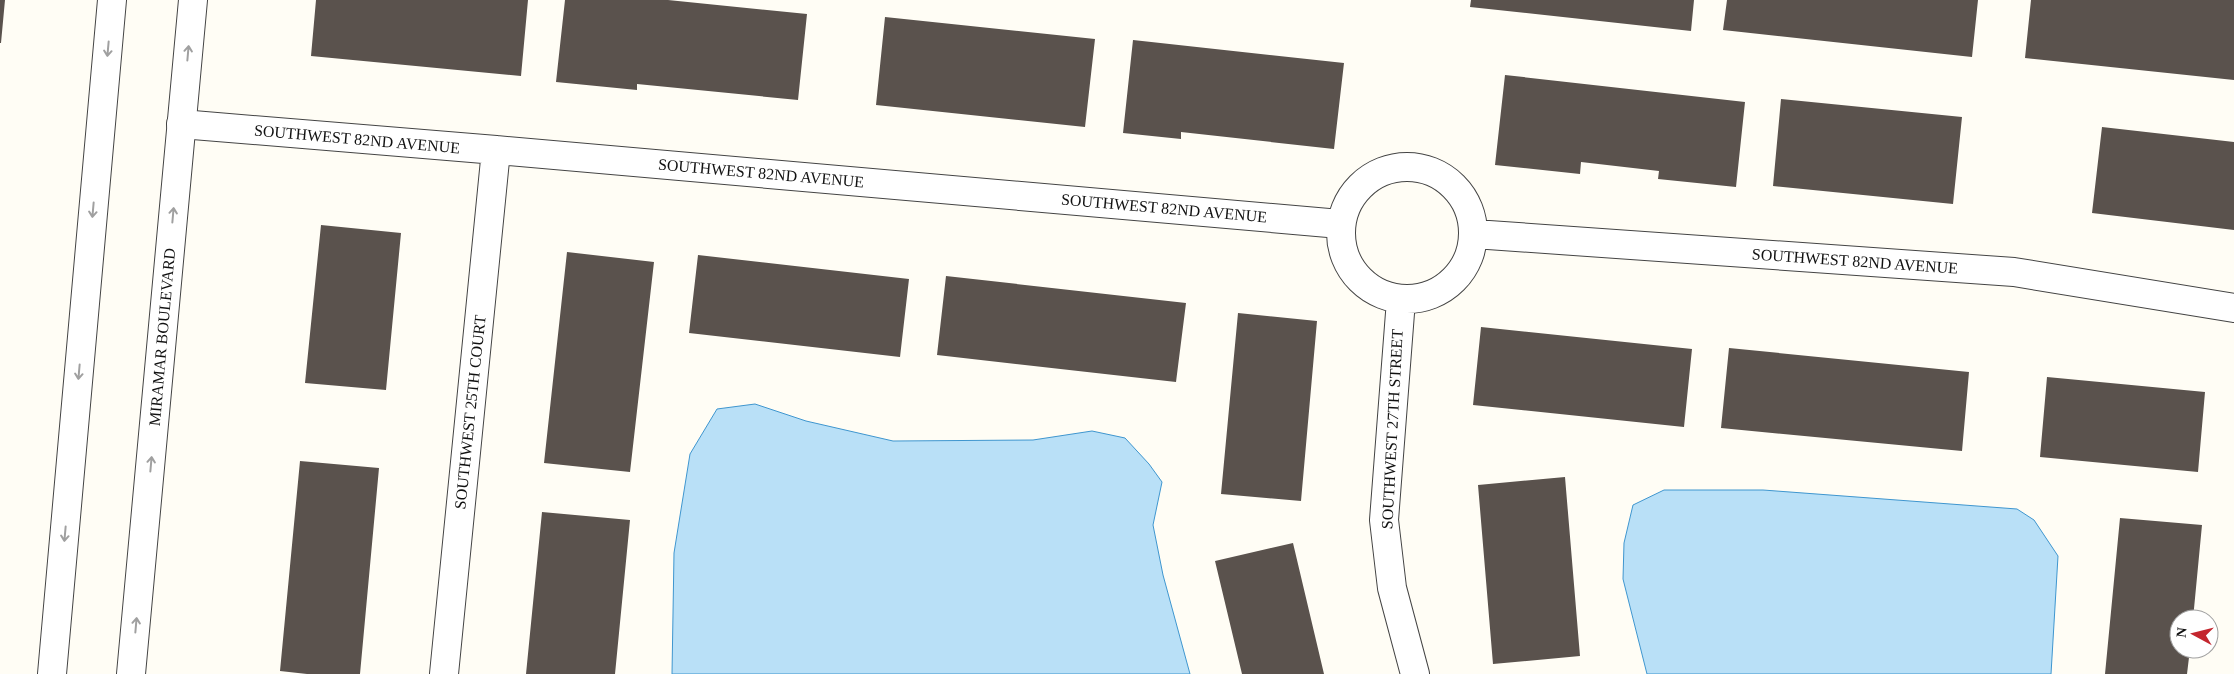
<svg xmlns="http://www.w3.org/2000/svg" width="2234" height="674" font-family="Georgia,serif">
	<rect width="100%" height="100%" fill="#fffdf5"/>
	<path fill="#b9e0f7" stroke="#3f96cf" d="M755,404L806,421L893,441L1033,440L1092,431L1125,438L1149,464L1162,482L1153,525L1163,575L1190,674H672L674,553L690,454L717,409Z
		M1664,490H1763L2017,509L2034,520L2058,556L2051,674H1647L1623,579L1624,543L1633,505Z"/>
	<path fill="#5a524d" d="M0,0H5L1,43H0Z
		M316,0H528L521,76L311,56Z
		M565,0H668L807,14L798,100L637,84V90L556,82Z
		M1471,0H1694L1691,31L1470,7Z
		M1727,0H1978L1972,57L1723,30Z
		M2031,0H2234V80L2025,58Z
		M885,17L1095,39L1085,127L876,105Z
		M1133,40L1344,63L1334,149L1181,132V139L1123,133Z
		M1505,75L1745,102L1736,187L1658,179L1659,171L1581,162L1580,174L1495,165Z
		M1781,99L1962,117L1953,204L1773,186Z
		M2102,127L2234,142V230L2092,213Z
		M321,225L401,233L386,390L305,383Z
		M567,252L654,262L630,472L544,463Z
		M698,255L909,279L900,357L689,333Z
		M946,276L1186,303L1176,382L937,355Z
		M1238,313L1317,321L1301,501L1221,494Z
		M1481,327L1692,349L1684,427L1473,405Z
		M1729,348L1969,372L1962,451L1721,428Z
		M2047,377L2205,392L2198,472L2040,457Z
		M300,461L379,468L360,674H307L280,671Z
		M1565,477L1580,656L1493,664L1478,485Z
		M542,512L630,520L615,674H526Z
		M2120,518L2202,525L2193,619H2179V649H2190L2187,674H2105Z
		M1293,543L1324,674H1242L1215,561Z"/>
	<g fill="none" stroke-linecap="round" stroke-linejoin="round">
		<defs>
			<path id="minor" d="M181,124L496,150L1340,224
				M1341 233a66 66 0 1 1 132 0a66 66 0 1 1-132 0Z
				M1474,234L2014,272L2234,308
				M1401,300L1384,520L1392,588L1415,674
				M444,674L496,150"/>
			<path id="tertiary" d="M52,674L112,0
				M131,674L193,0"/>
		</defs>
		<use href="#minor" stroke="#444" stroke-width="30"/>
		<use href="#tertiary" stroke="#444" stroke-width="30"/>
		<use href="#minor" stroke="#fff" stroke-width="28"/>
		<use href="#tertiary" stroke="#fff" stroke-width="28"/>
	</g>
	<defs><path id="oneway-shaft" d="M-6 0H5M1.5-3L5.5 0L1.5 3" fill="none" stroke-width="1.6" stroke-linecap="round" stroke-linejoin="round" transform="scale(1.25)"/></defs>
	<g stroke="#a0a0a0">
		<use href="#oneway-shaft" transform="translate(108 49) rotate(95)"/>
		<use href="#oneway-shaft" transform="translate(188 53) rotate(-85)"/>
		<use href="#oneway-shaft" transform="translate(93 210) rotate(95)"/>
		<use href="#oneway-shaft" transform="translate(173 215) rotate(-85)"/>
		<use href="#oneway-shaft" transform="translate(79 372) rotate(95)"/>
		<use href="#oneway-shaft" transform="translate(151 464) rotate(-85)"/>
		<use href="#oneway-shaft" transform="translate(65 534) rotate(95)"/>
		<use href="#oneway-shaft" transform="translate(136 625) rotate(-85)"/>
	</g>
	<g text-anchor="middle" dominant-baseline="central" stroke-width="5" stroke-linejoin="round" paint-order="stroke">
		<g font-size="16" fill="#111" stroke="#fff">
			<text transform="translate(357 139) rotate(5)">SOUTHWEST 82ND AVENUE</text>
			<text transform="translate(761 173) rotate(5)">SOUTHWEST 82ND AVENUE</text>
			<text transform="translate(1164 208) rotate(5)">SOUTHWEST 82ND AVENUE</text>
			<text transform="translate(1855 261) rotate(4)">SOUTHWEST 82ND AVENUE</text>
			<text transform="translate(162 337) rotate(-85)">MIRAMAR BOULEVARD</text>
			<text transform="translate(470 412) rotate(-84)">SOUTHWEST 25TH COURT</text>
			<text transform="translate(1392 429) rotate(-87)">SOUTHWEST 27TH STREET</text>
		</g>
	</g>
	<g transform="translate(2194 634) rotate(277)"><circle r="24" fill="#ffffff" stroke="#a0a0a0"/>
	<path d="M0-4L9 19L0 12L-9 19Z" fill="#c4262e"/>
	<text y="-8" font-size="14" font-weight="bold" text-anchor="middle" fill="#111111">N</text>
	</g>
</svg>
